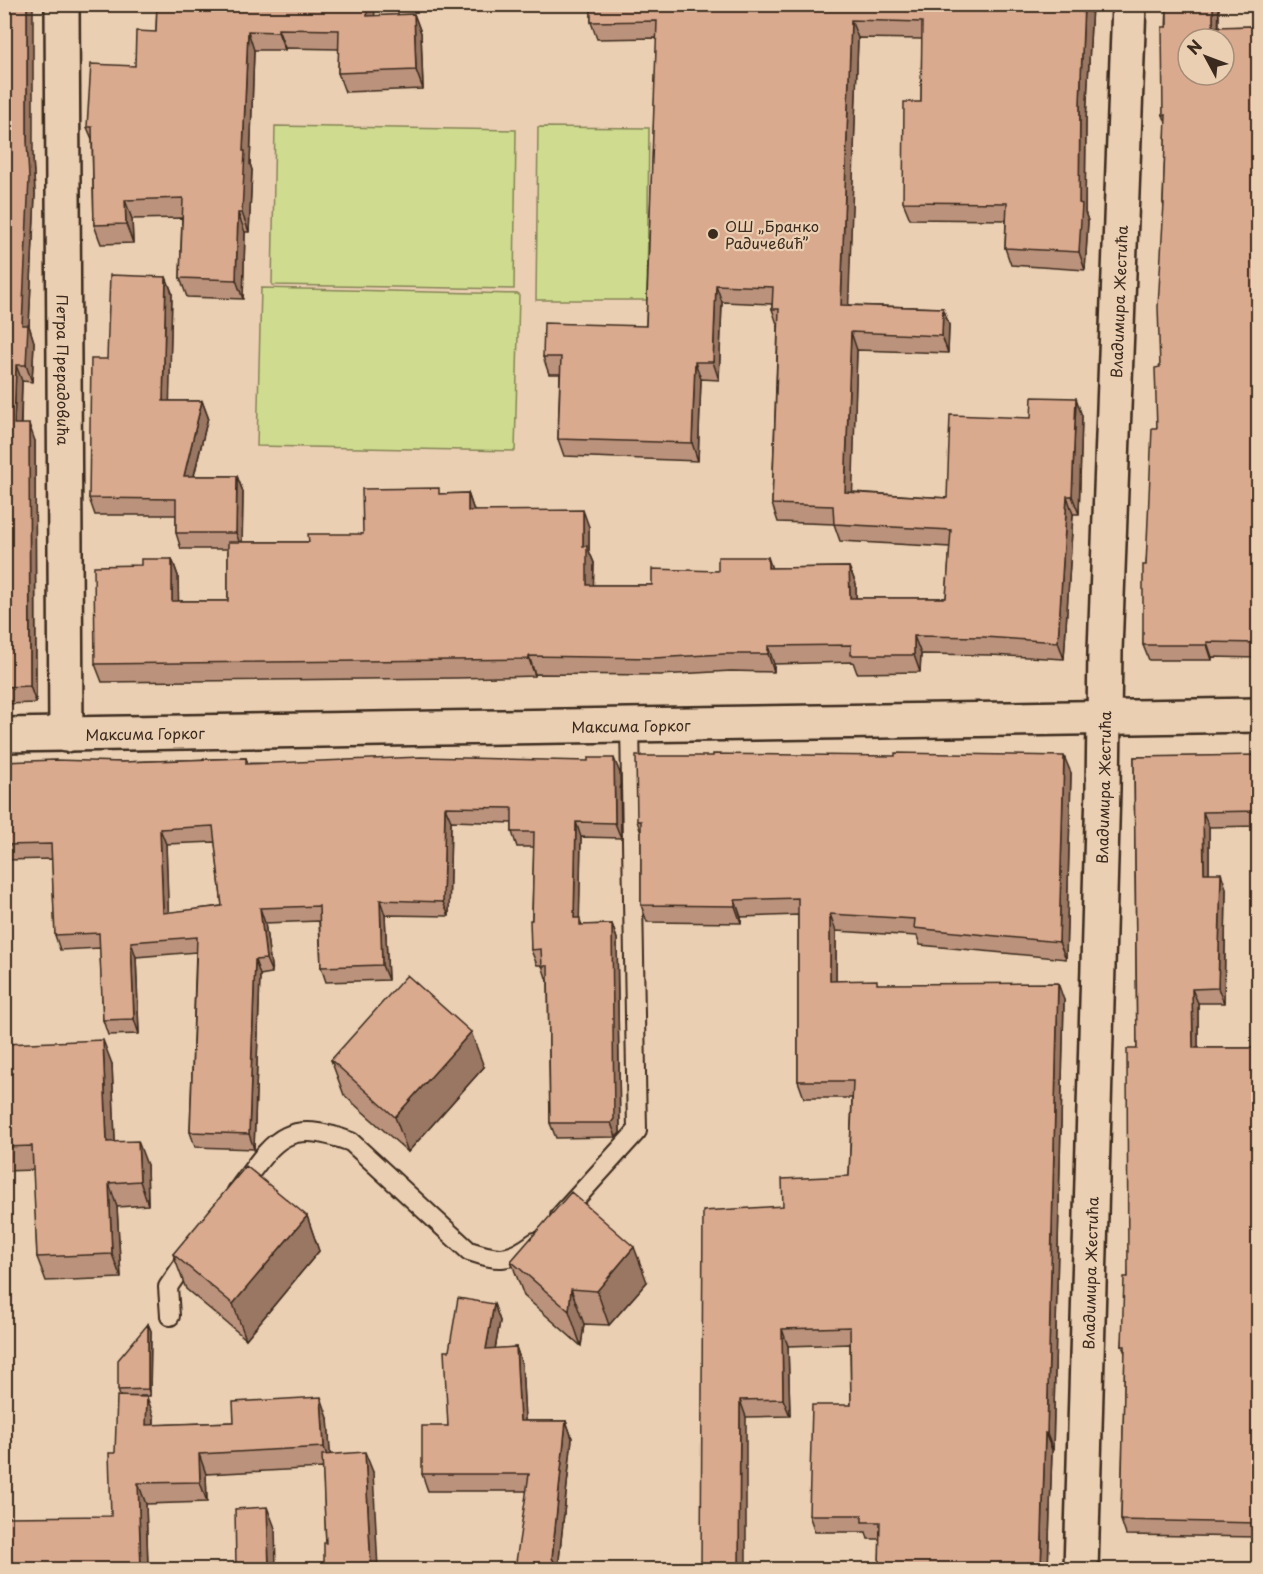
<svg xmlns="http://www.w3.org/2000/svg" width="1263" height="1574" font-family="'Playpen Sans',sans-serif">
	<rect width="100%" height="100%" fill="#ebcfb2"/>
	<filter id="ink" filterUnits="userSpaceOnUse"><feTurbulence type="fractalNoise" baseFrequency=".0167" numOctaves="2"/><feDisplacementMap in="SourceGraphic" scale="12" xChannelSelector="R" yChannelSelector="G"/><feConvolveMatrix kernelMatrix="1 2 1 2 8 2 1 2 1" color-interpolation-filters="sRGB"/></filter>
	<g filter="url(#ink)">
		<path fill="#cfdc8f" stroke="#858356" stroke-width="1.5" d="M275,126L516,130L514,289L272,285Z
			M538,127L649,128L647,300H536Z
			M261,288L519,294L515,451L257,446Z"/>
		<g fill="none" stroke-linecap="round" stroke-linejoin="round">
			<defs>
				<path id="lane" d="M237,1191C274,1141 284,1117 351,1142L469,1251C500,1261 508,1262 535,1242
					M560,1216L637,1131L630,725
					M170,1316L168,1287L192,1252"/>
				<g id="street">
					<path id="s1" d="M62,4L66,735"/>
					<path id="s2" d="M4,735L1258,715"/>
					<path id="s3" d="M1081,1570L1103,788L1105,651L1129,4"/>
				</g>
			</defs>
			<use href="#lane" stroke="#3b2a1e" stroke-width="22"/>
			<use href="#street" stroke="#3b2a1e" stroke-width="38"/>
			<use href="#lane" stroke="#ebcfb2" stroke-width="18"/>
			<use href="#street" stroke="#ebcfb2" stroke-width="33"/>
		</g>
		<path fill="#bb927b" stroke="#3b2a1e" stroke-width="1.5" fill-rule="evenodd" d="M4,4L33,158L35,194L29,326L34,342L32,382L22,381L21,424L35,441L36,703L4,704Z
			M157,4H375L374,16L414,14L421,33L423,89L345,92L338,73L339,49L285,48V50H254L250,164L252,170L249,232H245L243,299L187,297L180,278L182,218L132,219L133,243L101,244L94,225L92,139L87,127L135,66L156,32Z
			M591,4H1092L1086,120L1085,212L1088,221L1085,270L1011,265L1005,248L1006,220L910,219L903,202L921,102L922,39L858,38L848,305L943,308L949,325L948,353L857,350L852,492L947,498L1031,418L1082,416L1079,514H1073L1064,659L990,655L921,654L920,672L857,673L853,662L774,664V672L731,671L660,675L535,674V676L458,678L102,682L95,664L141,565L172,559L178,576V601H228V549H181L176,533V515H95L89,498L107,359L166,277L172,293L169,401H202L208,417L194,476H237L243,492L242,542H309L363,534L441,494L468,493L474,511L589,527V551L594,563L593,585H652L718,571L772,568L849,567L856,584V598H946L950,547L840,541L834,524L778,522L772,504L778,327L772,309V304L722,302L719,380L701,379L698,461L564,456L558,439L560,374H549L543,357L646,326L657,38L597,39L591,22Z
			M1167,4H1219V27L1258,26V658L1212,657V660H1149L1143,645L1146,565L1157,428L1160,367L1164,207L1163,203L1166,123L1163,115Z
			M1258,756V826L1209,827V873L1226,888L1224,1003H1198V1048H1258V1537L1126,1535L1121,1520L1125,1353L1122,1346L1128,1277L1137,1049L1134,757Z
			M246,758L248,763L620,773L621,838L581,837L579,918L582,925L612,924L617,939L620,1133L616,1137L556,1138L550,1123L548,981H547L542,965H537L531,950L534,847H517L512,832V823L451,821L449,916L385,915L388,980L326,982L321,967L319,921L265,923L272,973L260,975L254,1149L195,1147L190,1132L196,952L136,957L139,1034L108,1035L103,1020L100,948L60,950L55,935L52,859L4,860V762H122ZM215,842L222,906L168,913L166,844Z
			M1071,773L1066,959L920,945L917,936L836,931V981L1064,1000L1053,1450H1052L1048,1569H879L880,1539H868L866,1532H815L809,1515L851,1405L850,1344L788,1346L790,1416L746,1417L701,1569L783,1206L849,1176L852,1098H804L798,1081V915L741,917V923L647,922L641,905V833L637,821Z
			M4,1044L112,1064L115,1142L147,1165L148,1205L117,1207L121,1278L46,1281L37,1257L34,1170L4,1171Z
			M331,1060L484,1067L408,1152L344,1095Z
			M307,1216L319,1251L246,1339L186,1289L173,1254Z
			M511,1261L647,1282L609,1325L584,1324L581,1346L524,1296Z
			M494,1304L500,1321L495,1349L516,1347L522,1365L525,1421H566L572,1438L558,1569L526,1491H428L422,1474L448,1426L449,1351Z
			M148,1324L151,1331L150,1396H141L154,1417V1425L234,1422L328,1418L330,1454L373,1472L326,1543L323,1468L206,1474L207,1502L146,1504L148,1569H4L111,1516L120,1396L118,1390Z"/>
		<path fill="#997764" stroke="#3b2a1e" stroke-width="1.5" d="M27,4H33V158L35,194L29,326L34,342L32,382L26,365L22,325L27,141Z
			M367,4H375L374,35L367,16Z
			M1084,4H1092L1086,120L1085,212L1088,221L1085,270L1079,252V203L1080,103Z
			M1213,4H1219L1218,39L1213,27Z
			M414,14L421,33L423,89L416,70Z
			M851,20L858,38L848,322L841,305Z
			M278,29L285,48V50L278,32Z
			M248,31L254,50L250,164L252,170L249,232L242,213L243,151Z
			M125,200L132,219L133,243L126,224Z
			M238,213L245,232L243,299L236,280Z
			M166,277L172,293L169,417L163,401Z
			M716,285L722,302L719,380L713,362Z
			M943,308L949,325L948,353L942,336Z
			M851,332L857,350L852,509L845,492Z
			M695,362L701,379L698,461L692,443Z
			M16,365L22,381L20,441L14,424Z
			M1076,398L1082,416L1079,514L1072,496Z
			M202,401L208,417L190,492L184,476Z
			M29,424L35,441L36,703L30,686Z
			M237,476L243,492L242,550L236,533Z
			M468,493L474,511H468Z
			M1067,496L1073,514L1064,659L1058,642Z
			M583,510L589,527V551L594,563L593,602L587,585L583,546Z
			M768,557L774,575L768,568Z
			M172,559L178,576L179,619L172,601Z
			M849,567L856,584V615L850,598Z
			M914,636L921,654L920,672L914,655Z
			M1207,642L1212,657V660L1207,645Z
			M768,646L774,664V672L768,654Z
			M529,656L535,674V676L529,659Z
			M1064,756L1071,773L1066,959L1059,942Z
			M614,758L620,773L621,838L615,823Z
			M445,807L451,821L449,916L443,902Z
			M1203,812L1209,827V888L1204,873Z
			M576,822L581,837L579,933L574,918Z
			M160,829L166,844L169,928L163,913Z
			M1221,873L1226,888L1224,1003L1218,988Z
			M380,900L385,915L388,980L382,965Z
			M735,900L741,917V923L735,906Z
			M260,908L265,923L272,973L266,959Z
			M830,914L836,931V998L830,981Z
			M612,924L617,939L620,1133L616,1137L611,1123Z
			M131,942L136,957L139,1034L134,1019Z
			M255,960L260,975L254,1149L249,1134Z
			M1058,983L1064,1000L1053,1450L1047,1434Z
			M1192,989L1198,1003V1063L1193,1048Z
			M471,1032L484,1067L408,1152L395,1117Z
			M103,1040L112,1064L116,1166L107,1142Z
			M138,1141L147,1165L148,1205L140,1181Z
			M109,1183L117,1207L121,1278L112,1254Z
			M307,1216L319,1251L246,1339L233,1304Z
			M634,1247L647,1282L609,1325L597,1291Z
			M571,1289L584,1324L581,1346L569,1311Z
			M494,1304L500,1321L492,1366L486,1349Z
			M148,1324L151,1331L150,1396L148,1389Z
			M782,1329L788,1346L790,1416L783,1399Z
			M516,1347L522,1365L526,1438L520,1421Z
			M147,1397L154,1417L153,1445L146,1425Z
			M321,1397L328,1418L331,1468L324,1447Z
			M740,1400L746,1417V1569H739Z
			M566,1421L572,1438L558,1569L552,1558Z
			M1045,1433L1052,1450L1048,1569H1041Z
			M365,1452L373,1472L378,1569H371Z
			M199,1454L206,1474L207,1502L200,1482Z
			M138,1483L146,1504L148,1569H141Z
			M267,1507L275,1528L276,1569H269Z"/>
		<path fill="#daaa8f" stroke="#3b2a1e" stroke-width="1.5" fill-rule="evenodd" d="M4,4H27V141L29,178L22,325H28L26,365H16L14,424H29L30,686L4,687Z
			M157,4H367V16L414,14L416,70L338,73L339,30L278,29V32L248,31L243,151H245L242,213H238L236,280L180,278L183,198L125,200L126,224L94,225L92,127H87L91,64L135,66L136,31L156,32Z
			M591,4H1084L1080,103L1079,203L1082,204L1079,252L1005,248L1007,203L903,202L904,102H921L922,22L851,20L841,305L943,308L942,336L851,332L845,492L947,498L950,415L1031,418L1032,397L1076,398L1072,496H1067L1058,642L984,637L914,636V655H851V645L768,646V654H724L654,658L529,656V659L452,660L95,664L94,566L141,565V559H172V601H228V542H309L308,534H363L362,489L439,488V494L468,493V511L583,510V546H587V585H652V569L718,571V557H768V568L849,567L850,598H946L951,530L834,524L833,506L772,504L779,309H772L773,287L716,285L713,362H695L692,443L558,439L561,357H543L544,323L646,326L657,21L591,22Z
			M1167,4H1213V27L1258,26V643L1207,642V645H1143V565H1146L1152,428H1157L1155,368L1160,367L1158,307L1164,203H1163L1166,115H1163L1162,27H1167ZM1188,39H1224V75H1188Z
			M110,275L166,277L163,401H202L184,476H237L236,533H176V499L89,498L91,359H107Z
			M895,753L1064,756L1059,942L914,928L915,919L830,914V981L877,980V984L1058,983L1047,1434L1045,1433L1041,1569H879L880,1522H862V1515H809L812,1405H851L850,1327L782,1329L783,1399L740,1400L739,1569H701L703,1211L783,1206L782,1179L849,1176L853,1081H798V898L735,900V906L641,905V821H637L636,756H713V754L895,756Z
			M1258,755V811L1203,812L1204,873H1221L1218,988L1192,989L1193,1048H1258V1523L1121,1520L1125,1346H1122L1124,1277H1128L1127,1049H1137L1134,757Z
			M421,757L588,761V758H614L615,823L576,822L574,918H580V925L612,924L614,1119L611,1123H550L548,966H542L541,949L531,950L530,920H532L534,832H512V808L445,807L443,902L380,900L382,965L321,967L319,906L260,908L266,959L255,960L249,1134L190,1132L197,937L131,942L134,1019L103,1020L99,933L55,935L51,844L4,845V762L55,760L122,762L246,758V764ZM213,826L222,906L163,913L160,829Z
			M407,975L471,1032L395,1117L331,1060Z
			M103,1040L107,1142L138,1141L140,1181L109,1183L112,1254L37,1257L32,1146L4,1147V1044Z
			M246,1166L307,1216L233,1304L173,1254Z
			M571,1192L634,1247L597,1291L571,1289L569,1311L511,1261Z
			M458,1298L494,1304L486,1349L516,1347L520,1421H566L552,1558L558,1569H515L529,1474H422V1426H448L444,1351H449Z
			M148,1324V1389L118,1390V1360Z
			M117,1396L147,1397L146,1425L234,1422L233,1402L321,1397L324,1447L199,1454L200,1482L138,1483L141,1569H4V1517L111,1516L109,1453H115Z
			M365,1452L371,1569H324V1543H326L322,1455Z
			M267,1507L269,1569H198V1567L236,1566L235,1509Z"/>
	</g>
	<circle fill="#3b2a1e" stroke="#ebcfb2" stroke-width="2" cx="713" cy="234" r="6"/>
	<g text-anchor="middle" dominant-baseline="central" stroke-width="4.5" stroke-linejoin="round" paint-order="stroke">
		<g font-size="15" fill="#3b2a1e" stroke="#ebcfb2" text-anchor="start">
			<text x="725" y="225">ОШ „Бранко<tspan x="725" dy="17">Радичевић”</tspan></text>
		</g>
		<g font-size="15" fill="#3b2a1e" stroke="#ebcfb2">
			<text stroke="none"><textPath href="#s3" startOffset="1269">Владимира Жестића</textPath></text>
			<text stroke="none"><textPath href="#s1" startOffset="366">Петра Прерадовића</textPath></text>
			<text stroke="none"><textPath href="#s2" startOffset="627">Максима Горког</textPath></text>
			<text stroke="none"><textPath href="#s2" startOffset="141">Максима Горког</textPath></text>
			<text stroke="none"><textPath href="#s3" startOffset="783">Владимира Жестића</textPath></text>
			<text stroke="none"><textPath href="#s3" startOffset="297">Владимира Жестића</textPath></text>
		</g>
	</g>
	<rect width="1263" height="1574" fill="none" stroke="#ebcfb2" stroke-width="24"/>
	<rect x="12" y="12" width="1239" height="1550" fill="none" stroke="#3b2a1e" stroke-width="2" filter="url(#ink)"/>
	<g transform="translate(1206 57) rotate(311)"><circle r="28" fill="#ebcfb2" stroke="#a58d77" stroke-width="1.5"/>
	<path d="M0-4.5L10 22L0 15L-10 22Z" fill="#3b2a1e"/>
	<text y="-9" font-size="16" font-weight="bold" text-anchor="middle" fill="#3b2a1e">N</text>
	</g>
</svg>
